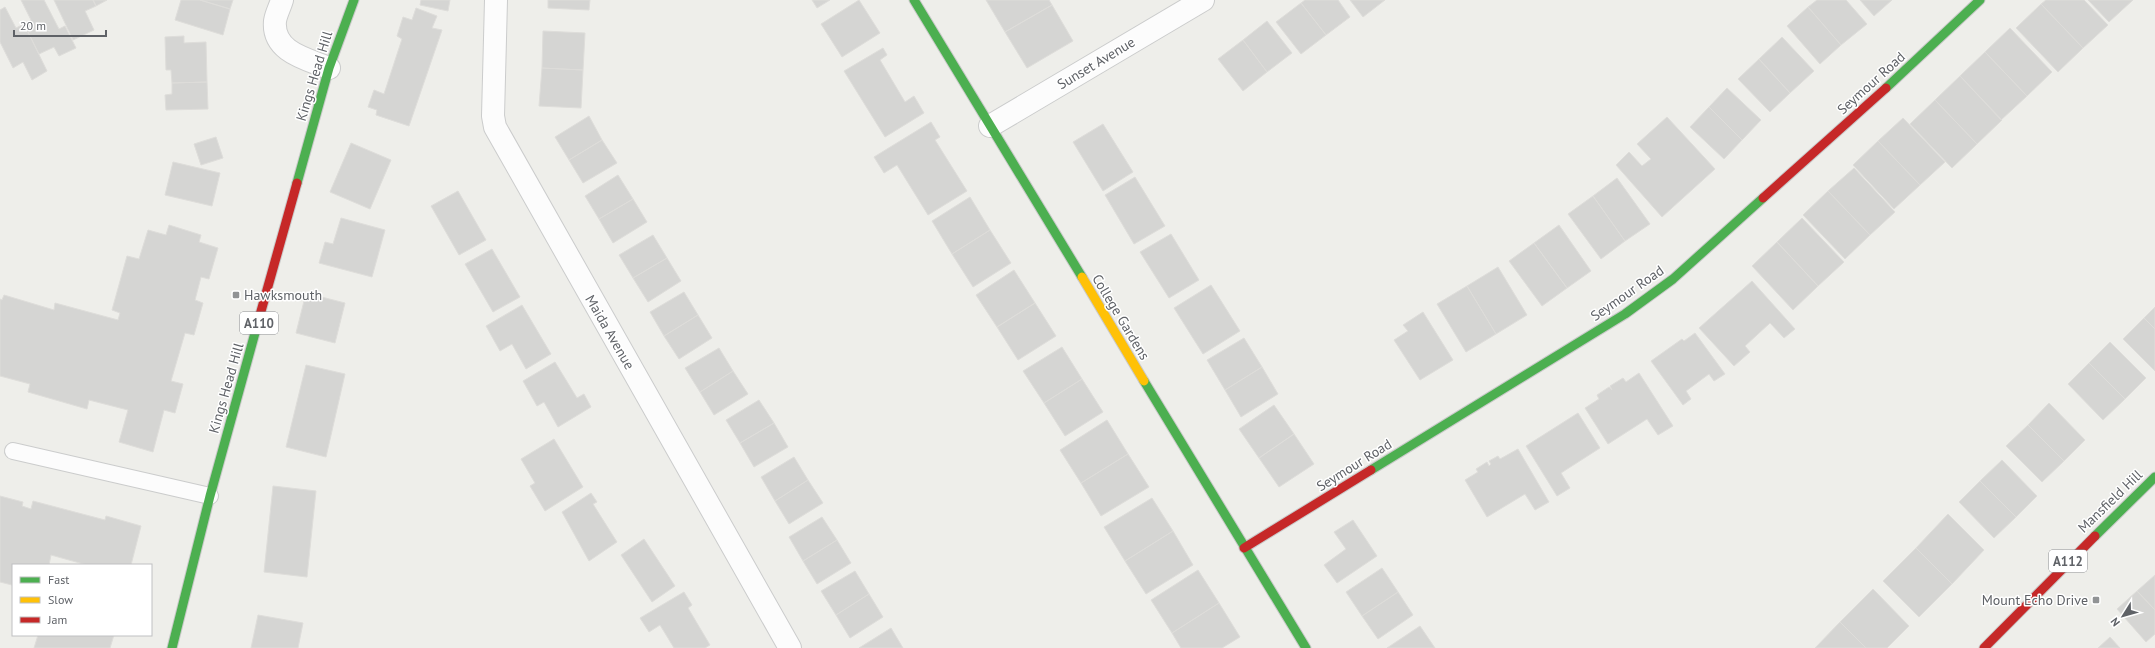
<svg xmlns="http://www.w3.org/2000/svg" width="2155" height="648" font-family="'PT Sans',sans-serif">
	<rect width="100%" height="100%" fill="#eeeeea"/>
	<path fill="#d5d5d3" stroke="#deddda" d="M21,0H44L59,29L65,26L76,48L59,56L54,47L39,54L24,24L31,20Z
		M54,0H93L96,6L85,11L94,30L73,40Z
		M93,0H107L96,6Z
		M181,0H200L230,9L223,35L175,20Z
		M200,0H233L230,9Z
		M421,0H450L448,11L420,5Z
		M548,0H590L589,10L548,8Z
		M812,0H830L817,8Z
		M859,0L880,33L842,57L821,24Z
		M986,0H1049L1052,5L1005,32Z
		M1305,0H1338L1350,17L1326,35L1301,3Z
		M1350,0H1385L1363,17Z
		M1817,0H1846L1867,24L1841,45L1808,7Z
		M1860,0H1892L1874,16Z
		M2046,0H2084L2108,25L2083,48L2041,4Z
		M2088,0H2133L2109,22Z
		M1301,3L1326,35L1301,54L1276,22Z
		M2041,4L2083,48L2058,72L2016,28Z
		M1052,5L1073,41L1027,68L1005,32Z
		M5,7L16,28L24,24L47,71L32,80L23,62L13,68L0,42V10Z
		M1808,7L1841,45L1820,64L1787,26Z
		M416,8L437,16L432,28L442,30L409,126L376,115L377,110L368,107L374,90L384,94L402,39L397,36L403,17L412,20Z
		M1267,21L1292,53L1267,72L1243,40Z
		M2010,28L2052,72L2027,96L1985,52Z
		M543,31L585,33L583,70L542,68Z
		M184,36V43L206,42L207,82L172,83L171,70H166L165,37Z
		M1782,37L1814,71L1790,93L1759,59Z
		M1243,40L1267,72L1243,91L1218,59Z
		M883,48L887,55L880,60L905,102L914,96L924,113L885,137L844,71Z
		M1985,52L2027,96L2001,120L1960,76Z
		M1759,59L1790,93L1770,112L1738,79Z
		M542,68L583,70L581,108L539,106Z
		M1960,76L2002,120L1977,144L1935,100Z
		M207,82L208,109L166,110L165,95L172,94V83Z
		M1727,88L1761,120L1742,140L1709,107Z
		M1935,100L1977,144L1952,168L1910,124Z
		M1709,107L1742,140L1724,159L1690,127Z
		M589,116L602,140L569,160L555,137Z
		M1667,117L1715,169L1662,217L1616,165L1629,152L1642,166L1651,159L1637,144Z
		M1903,118L1945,162L1920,185L1878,141Z
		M931,122L940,137L935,140L967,191L928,215L897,165L884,173L874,157Z
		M1103,124L1133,172L1103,191L1073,142Z
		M216,137L223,158L201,165L194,144Z
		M602,140L617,163L583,183L569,160Z
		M1878,141L1920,185L1894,209L1853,165Z
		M351,143L391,160L370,209L330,192Z
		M173,162L220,173L212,206L165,195Z
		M1854,168L1895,212L1870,235L1828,191Z
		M618,175L633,199L599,219L585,196Z
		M1135,177L1165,226L1134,244L1105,195Z
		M1617,178L1650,224L1625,241L1593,196Z
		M458,191L486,240L459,255L431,206Z
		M1828,191L1870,235L1845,259L1803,215Z
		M1593,196L1625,241L1601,259L1568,214Z
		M970,197L990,230L952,254L932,221Z
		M633,199L647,222L613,243L599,219Z
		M341,218L385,230L372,277L319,263L325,242L333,244Z
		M1802,218L1844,262L1818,286L1777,242Z
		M169,225L201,235L199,242L218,248L209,279L201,277L195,300L203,303L194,335L185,333L171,381L183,384L175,413L164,410L153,452L119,442L128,410L89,400L87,409L28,392L30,384L0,376V299L2,300L4,295L54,310L55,303L118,320L120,313L112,310L127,256L139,259L148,230L166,235Z
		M1559,225L1591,271L1567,288L1534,243Z
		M990,230L1011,263L973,287L952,254Z
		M1171,234L1199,280L1169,298L1140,252Z
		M653,235L667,258L633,278L619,255Z
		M1777,242L1818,286L1793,310L1752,266Z
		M1534,243L1567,288L1542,306L1509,261Z
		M492,249L520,297L493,312L465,264Z
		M667,258L681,281L648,302L633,278Z
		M1498,267L1527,315L1496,334L1467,286Z
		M1014,270L1035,303L997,327L976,295Z
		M1752,281L1795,329L1784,338L1770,323L1745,346L1750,352L1734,366L1699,328Z
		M1211,285L1240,331L1203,354L1174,308Z
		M1467,286L1496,334L1466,352L1437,304Z
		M684,292L698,315L664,336L650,312Z
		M306,293L345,303L335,343L296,333Z
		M1035,303L1056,336L1018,360L997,327Z
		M522,305L551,354L526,369L512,344L500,351L486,326Z
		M2155,307V329L2144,318Z
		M1423,312L1453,360L1420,380L1394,340L1408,331L1403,325Z
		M698,315L712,338L679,359L664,336Z
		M2144,318L2155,329V371L2123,339Z
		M1695,333L1725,374L1714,381L1709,374L1686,391L1691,399L1683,405L1651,361L1682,339L1684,341Z
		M1244,338L1262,367L1225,390L1207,360Z
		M2110,342L2146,378L2125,399L2089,363Z
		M1062,347L1082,379L1044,403L1023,371Z
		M719,348L733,371L700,392L685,368Z
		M555,362L577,398L584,394L591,407L558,427L544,402L537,406L523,381Z
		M2089,363L2125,399L2103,420L2068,384Z
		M306,365L345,374L326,457L286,447Z
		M1262,367L1278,394L1241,417L1225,390Z
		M733,371L748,394L714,415L700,392Z
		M1639,373L1673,426L1658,435L1647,419L1608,444L1585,408L1599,399L1597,395L1609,387L1612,390L1610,386L1623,378L1626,382Z
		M1082,379L1103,412L1065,436L1044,403Z
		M759,400L774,423L740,443L726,420Z
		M2049,403L2085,440L2064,461L2028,425Z
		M1274,405L1294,434L1259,458L1239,429Z
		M1578,413L1600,448L1561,473L1570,488L1557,496L1526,446Z
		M1107,420L1128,454L1081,483L1060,450Z
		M774,423L788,447L754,467L740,443Z
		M2028,425L2064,461L2042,482L2006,446Z
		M1294,434L1314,464L1279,487L1259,458Z
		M554,439L583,487L545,511L530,486L535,483L521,459Z
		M1518,449L1549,502L1535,510L1525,494L1487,517L1465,480L1478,472L1476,469L1487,462L1489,466L1491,464L1489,461L1498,456L1500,459Z
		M1128,454L1149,487L1101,516L1081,483Z
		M794,457L808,480L775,501L761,477Z
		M2002,460L2037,496L2016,517L1980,481Z
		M808,480L823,503L789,524L775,501Z
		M1980,481L2016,517L1994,538L1959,502Z
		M273,486L316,491L307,577L264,572Z
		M591,493L597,502L593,504L617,542L589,561L562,512Z
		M0,496L23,502L22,506L31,509L33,501L105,520L106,516L141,526L131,565H87L51,555L49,565H13L12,585L0,582Z
		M1152,498L1173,531L1125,561L1104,527Z
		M1948,514L1984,550L1952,584L1916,548Z
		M822,517L837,540L803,561L789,537Z
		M1353,520L1377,556L1337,583L1324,565L1346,549L1334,532Z
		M1173,531L1193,565L1146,594L1125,561Z
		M644,539L675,586L652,602L621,555Z
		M837,540L851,563L817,584L803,561Z
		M1916,548L1952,584L1919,617L1883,581Z
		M1382,568L1398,592L1362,616L1346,592Z
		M1198,570L1219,603L1172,633L1151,600Z
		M855,571L869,594L836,615L821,591Z
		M2155,575V610L2137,591Z
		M1873,589L1909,626L1887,648H1866L1840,622Z
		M2137,591L2155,610V634L2146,642L2117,609Z
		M684,592L692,605L688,608L710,645L705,648H674L660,625L649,632L640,618Z
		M1398,592L1413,615L1378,639L1362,616Z
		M869,594L883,617L850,638L836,615Z
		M1219,603L1240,637L1222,648H1181L1172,633Z
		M258,615L303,623L298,648H251Z
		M1840,622L1866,648H1815Z
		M1420,626L1435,648H1387Z
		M891,628L903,648H859Z
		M38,635H114L110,648H34Z
		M2110,637L2120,648H2098Z"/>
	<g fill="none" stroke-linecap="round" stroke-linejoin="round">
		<defs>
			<path id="lane" d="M13,451L210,496"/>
			<path id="street" d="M282,0C280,7 276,14 275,21C272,52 307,59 329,68
				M496,0L493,116L495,127L790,648
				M990,126L1203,0"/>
			<path id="fast" d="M914,0L1082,277
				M1886,88L1980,0
				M297,183L329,68L354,0
				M1144,381L1306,648
				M1371,470L1625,314L1673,279L1763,198
				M2095,536L2155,477
				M172,648L210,496L258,322"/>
			<path id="slow" d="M1082,277L1144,381"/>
			<path id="jam" d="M1763,198L1886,88
				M258,322L297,183
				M1244,548L1371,470
				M1984,648L2095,536"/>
		</defs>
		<use href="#lane" stroke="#cbcccc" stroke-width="18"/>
		<use href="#street" stroke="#cbcccc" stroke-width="24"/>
		<use href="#fast" stroke="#cacaca" stroke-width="11"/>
		<use href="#slow" stroke="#cacaca" stroke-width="11"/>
		<use href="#jam" stroke="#cacaca" stroke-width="11"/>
		<use href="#lane" stroke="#fcfcfc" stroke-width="16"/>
		<use href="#street" stroke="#fcfcfc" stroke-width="22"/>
		<use href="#fast" stroke="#4caf50" stroke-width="9"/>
		<use href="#slow" stroke="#ffc107" stroke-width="9"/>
		<use href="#jam" stroke="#c62828" stroke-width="9"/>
	</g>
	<g fill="#919395" stroke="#fff" stroke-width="1.5">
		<rect x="232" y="291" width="8" height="8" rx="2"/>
		<rect x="2092" y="596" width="8" height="8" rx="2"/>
	</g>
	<g text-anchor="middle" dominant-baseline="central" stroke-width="3" stroke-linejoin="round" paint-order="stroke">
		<g fill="#fff" stroke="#8f9195" stroke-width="1">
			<rect x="240" y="312" width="38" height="22" rx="3"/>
			<rect x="2049" y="550" width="38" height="22" rx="3"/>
		</g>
		<g font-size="13" font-weight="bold" fill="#5f6267">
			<text x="259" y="323">A110</text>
			<text x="2068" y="561">A112</text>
		</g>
		<g font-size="14" fill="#5f6267" stroke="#fff">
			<text transform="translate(1096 63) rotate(-31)">Sunset Avenue</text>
			<text transform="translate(314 76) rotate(-73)">Kings Head Hill</text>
			<text transform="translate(1871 83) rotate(-42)">Seymour Road</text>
			<text transform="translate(1627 293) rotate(-35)">Seymour Road</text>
			<text transform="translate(1121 317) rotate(59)">College Gardens</text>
			<text transform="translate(610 332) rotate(60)">Maida Avenue</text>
			<text transform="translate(226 388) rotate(-74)">Kings Head Hill</text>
			<text transform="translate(1354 465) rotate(-32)">Seymour Road</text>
			<text transform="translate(2110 501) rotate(-44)">Mansfield Hill</text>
		</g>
		<g font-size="14" fill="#5f6267" stroke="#fff" text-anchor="start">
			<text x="244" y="295">Hawksmouth</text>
			<text x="2088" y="600" text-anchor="end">Mount Echo Drive</text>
		</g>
	</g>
	<rect x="12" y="564" width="140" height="72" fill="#ffffff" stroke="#bfc0c2"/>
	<rect x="20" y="577" width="20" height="6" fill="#4caf50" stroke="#bfc0c2"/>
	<text x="48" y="584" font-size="12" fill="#5f6267">Fast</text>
	<rect x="20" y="597" width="20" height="6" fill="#ffc107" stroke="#bfc0c2"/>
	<text x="48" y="604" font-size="12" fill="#5f6267">Slow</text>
	<rect x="20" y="617" width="20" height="6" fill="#c62828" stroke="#bfc0c2"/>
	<text x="48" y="624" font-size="12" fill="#5f6267">Jam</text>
	<g transform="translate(2123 616) rotate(233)" stroke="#ffffff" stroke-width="3" paint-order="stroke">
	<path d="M0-3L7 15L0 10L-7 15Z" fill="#5f6267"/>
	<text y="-6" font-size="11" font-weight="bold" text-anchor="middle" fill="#5f6267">N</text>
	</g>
	<path d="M14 30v6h92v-6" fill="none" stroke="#5f6267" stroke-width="2"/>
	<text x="20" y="30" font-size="12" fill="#5f6267" stroke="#ffffff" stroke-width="3" paint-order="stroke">20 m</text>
</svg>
